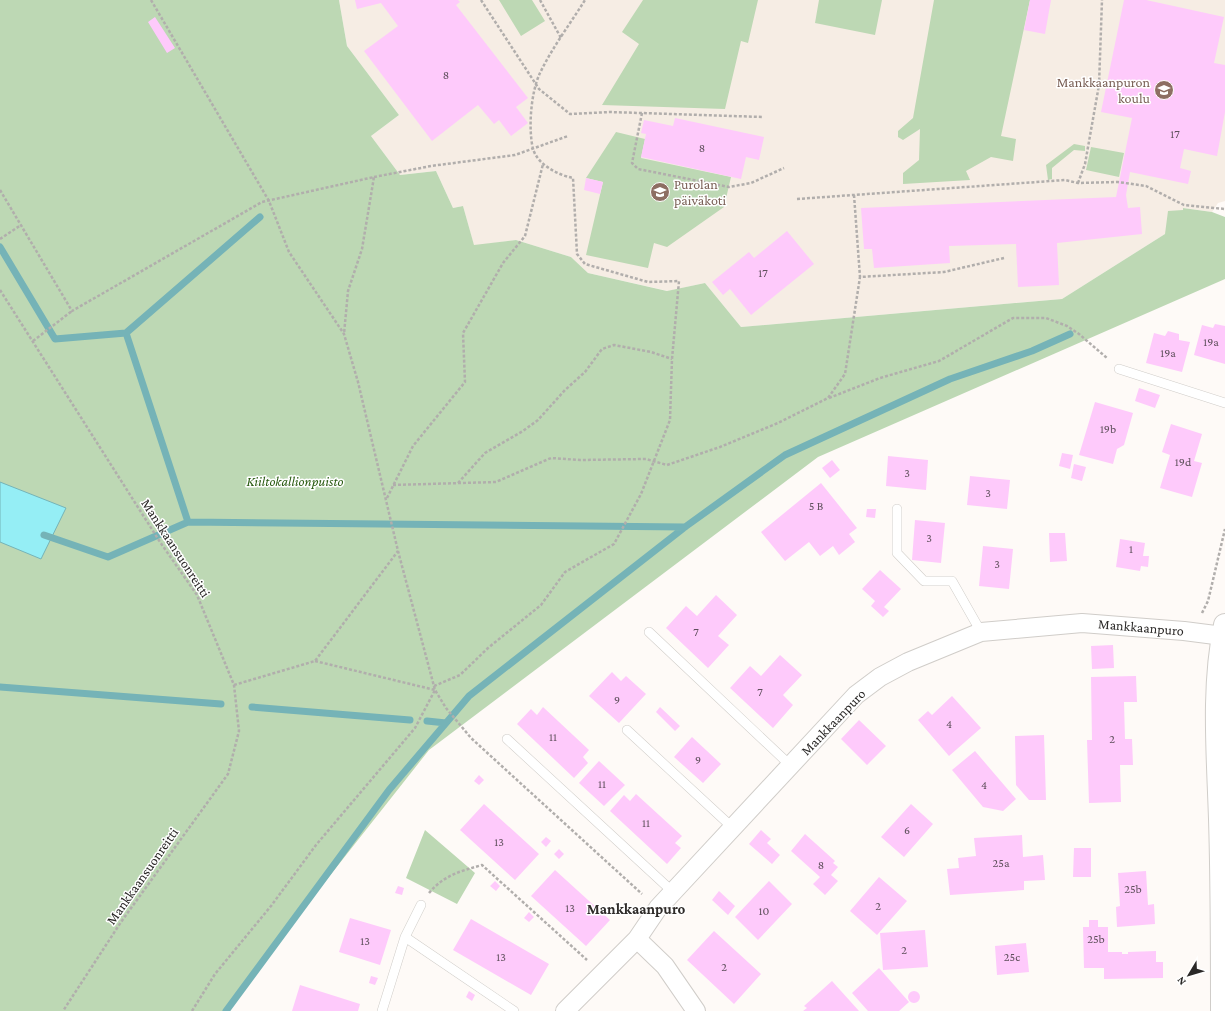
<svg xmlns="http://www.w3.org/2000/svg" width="1225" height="1011" font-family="'Crimson Pro',serif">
	<rect width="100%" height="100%" fill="#fefaf7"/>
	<path fill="#f6ede4" d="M339,0H1225V201L1218,203L1212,212L1184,208L1165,234L1062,299L741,327L705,283L668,291L588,273L571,257L516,240L474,246L463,206L453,208L436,171L400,175L371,136L399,115L347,46Z"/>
	<path fill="#bdd8b4" d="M0,0H339L347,46L399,115L371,136L400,175L436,171L453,208L463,206L474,245L516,240L571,257L588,273L667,291L705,283L741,327L1062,299L1165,234L1168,211L1183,210V208L1212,212L1225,217V279L818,457L429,750L223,1011H0Z
		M499,0H532L545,21L521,36Z
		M643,0H758L748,43L741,41L725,109L602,105L639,44L622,32Z
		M819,0H882L875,35L815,23Z
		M934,0H1030L1001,136L1016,139L1013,161L991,157L966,171L970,180L903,184V173L919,160L920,129L903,140L898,137V131L913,118Z
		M616,132L645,139L641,158L731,177L724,207L667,247L654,243L648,268L586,255L603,182L586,178Z
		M1074,144L1085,146V151L1074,150L1052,168V179L1048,180L1046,165Z
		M1091,147L1124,153L1119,177L1086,170Z
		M425,830L475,873L457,904L406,878Z"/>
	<path fill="#95eef5" stroke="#75b3b7" d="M0,482L66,508L41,559L0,542Z"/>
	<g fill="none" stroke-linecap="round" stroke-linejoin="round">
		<path stroke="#75b3b7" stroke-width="7" d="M0,247L55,339L126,333
			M188,522L126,333L260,217
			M44,535L108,557L188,522L685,527
			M0,687L221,704
			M252,707L410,720
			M427,721L446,723
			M226,1011L389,790L469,696L685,527L785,455L950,379L1032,351L1070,334"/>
	</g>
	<path fill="#fecafb" d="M355,0H458L460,2L456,5L528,98L516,107L528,123L511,136L499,120L494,124L478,105L432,141L364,51L398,26L381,3L357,9Z
		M1030,0H1051L1045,34L1024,30Z
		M1124,0H1146L1224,17L1214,63L1225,65V112L1217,156L1184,149L1180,168L1191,171L1188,184L1130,172L1126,195L1128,208L1140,207L1142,234L1057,243L1059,285L1018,287L1016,244L949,246L950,263L874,268L872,249H864L861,208L1116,197L1132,118L1101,112Z
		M155,17L175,48L167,53L148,22Z
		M675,118L764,137L759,160L746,157L741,179L641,157L646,134L641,133L644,120L673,126Z
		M586,178L603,182L600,194L584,190Z
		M787,231L814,264L751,315L730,289L723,295L712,282L749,252L754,258Z
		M1215,324L1225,326V364L1194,355L1202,325L1213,328Z
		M1168,331L1179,334V340L1190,342L1182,372L1146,363L1154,333L1165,336Z
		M1139,388L1160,395L1155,408L1135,401Z
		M1095,402L1133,413L1124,445L1117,449L1113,464L1079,455Z
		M1171,424L1202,434L1194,461L1202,463L1192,497L1160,488L1170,455L1162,452Z
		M1062,453L1073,455L1070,469L1059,466Z
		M888,456L928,460L926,490L886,486Z
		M832,460L840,470L830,478L822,468Z
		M1074,464L1086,467L1082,481L1071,478Z
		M970,476L1010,480L1007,509L967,505Z
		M821,483L857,528L849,534L855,542L839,555L833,546L820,556L809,542L785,561L761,532Z
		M867,509H876L875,518L866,517Z
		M915,520L945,523L941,563L912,560Z
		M1049,533H1065L1067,561L1050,562Z
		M1120,539L1145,543L1143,556H1149L1148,567L1141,566L1140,571L1116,567Z
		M983,546L1013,549L1009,589L979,586Z
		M880,570L901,589L884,607L889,611L883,617L871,606L875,601L862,589Z
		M716,595L737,615L718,636L729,645L708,668L666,628L686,606L697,616Z
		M1113,645L1114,668L1092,669L1091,646Z
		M780,655L802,675L783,695L793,705L773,728L730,688L750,666L761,676Z
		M612,672L621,681L626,676L646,694L619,723L589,696Z
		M1136,676L1137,702H1124L1125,739H1132L1133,765H1120L1121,802L1089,803L1087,740H1092L1091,677Z
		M952,696L981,728L949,756L918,720L928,711L932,715Z
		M543,707L589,750L583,757L588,763L574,778L517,724L531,709L537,715Z
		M660,707L680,726L675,731L656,712Z
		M859,720L886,746L867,765L841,739Z
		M1044,735L1046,800H1029L1016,785L1015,736Z
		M692,737L721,764L703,783L674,757Z
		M975,751L1016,799L1003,811L983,807L952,770Z
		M599,761L625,785L604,806L579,783Z
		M479,775L484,780L479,785L474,781Z
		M636,794L682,836L675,843L681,848L667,864L610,811L624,795L630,801Z
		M484,804L539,854L515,880L460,830Z
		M911,804L933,824L904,857L881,837Z
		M761,830L771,839L767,843L780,855L772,864L749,844Z
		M805,834L835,861L833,863L838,867L831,875L838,881L825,895L813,884L820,877L791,851Z
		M1022,835L1023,857L1043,855L1045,880L1024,881V890L950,895L947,869L959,868L958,858L976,856L974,838Z
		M546,837L551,841L546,847L541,842Z
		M1074,848H1091V877H1073Z
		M559,849L564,854L559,859L554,854Z
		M555,870L610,920L586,946L531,896Z
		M1146,871L1148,905L1154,904L1155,924L1117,927L1116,907L1120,906L1118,873Z
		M879,877L907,901L877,935L850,911Z
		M495,881L500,886L496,891L490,886Z
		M769,881L792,904L758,940L735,917Z
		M398,886L404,888L402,895L395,893Z
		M719,891L735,906L728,915L712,900Z
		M529,912L534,917L529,922L524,918Z
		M350,918L391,930L380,965L339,952Z
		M471,919L549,964L531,995L453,950Z
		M1089,920H1098V927H1108V952H1122V954H1128V952L1156,951V962H1163V978L1104,979V968H1084L1083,927H1089Z
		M925,930L928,967L883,970L880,933Z
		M714,931L761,974L734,1004L687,960Z
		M1026,943L1029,972L997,975L995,946Z
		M879,968L909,1002L899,1011H868L852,993Z
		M371,976L378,978L375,985L369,983Z
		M832,981L859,1011H803L807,1008L804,1006Z
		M300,985L360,1004L358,1011H292Z
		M908 997a6 6 0 1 1 12 0a6 6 0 1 1-12 0Z
		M469,991L475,995L472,1001L466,997Z"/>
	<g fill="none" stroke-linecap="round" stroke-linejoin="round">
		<defs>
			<path id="lane" d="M1119,369L1225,403
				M897,509V553L924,581H952L981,632
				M649,632L791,766
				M627,730L733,828
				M507,739L673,892
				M405,937L421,905
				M382,1011L405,937L514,1011"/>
			<path id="street" d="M637,939L665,966L696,1011
				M565,1011L637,939L658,908L856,695L880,677L908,662L981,632L1082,623L1184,631L1223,636"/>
			<path id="secondary" d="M1222,1011C1222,947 1222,883 1220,819C1218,755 1212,688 1225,625"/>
		</defs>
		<use href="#lane" stroke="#d0cdc9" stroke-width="10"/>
		<use href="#street" stroke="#d0cdc9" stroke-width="20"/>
		<use href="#secondary" stroke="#d0cdc9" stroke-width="24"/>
		<path stroke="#b1aeac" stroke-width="2.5" stroke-dasharray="3 2" stroke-linecap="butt" d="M151,0L269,201L289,252L344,334L358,382L398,551L435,690L446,708L471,738L642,894
			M481,0L539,89L570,114L610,112L763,117
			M540,0L561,38
			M642,113L632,163L638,169L729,187L751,183L784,168
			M374,177L431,166L515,155L568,136
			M1078,183L1085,164L1099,85L1102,0
			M0,190L72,311L262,202L374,177L362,249L348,291L344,334
			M854,195L860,277L944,272L1004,258
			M797,199L1065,180L1078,183L1118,182L1146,186L1184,205L1225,209
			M0,239L21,225
			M0,290L160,542L197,595L234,685L239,731L228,774L121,922L63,1011
			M33,341L72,311
			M829,398L880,378L939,361L1013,318H1046L1067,326L1079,334L1107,358
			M458,483L485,453L523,431L538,420L565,390L585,372L602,349L614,345L651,352L672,359
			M393,485L496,482L551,458L580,460L646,459L667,465L720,447L778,423L828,398L845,374L860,277
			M387,498L413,446L465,382L463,333L503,263L525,236L543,164
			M1202,613L1208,601L1225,529
			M315,661L435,690
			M234,685L315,661L398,551
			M434,686L460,675L488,648L541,605L565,572L614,544L641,494L670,420L672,359L679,281L648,282L585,264L577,254L573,178C558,175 538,165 533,149C528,128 531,92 540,73C552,48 570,24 585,0
			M429,893C444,875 461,871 482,865L587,960
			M192,1011L215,974L271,906L316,845L415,728L435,690"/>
		<use href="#lane" stroke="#fff" stroke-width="9"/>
		<use href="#street" stroke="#fff" stroke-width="18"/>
		<use href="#secondary" stroke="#fff" stroke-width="22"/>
	</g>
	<defs>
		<symbol id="school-disc" viewBox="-11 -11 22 22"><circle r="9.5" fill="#8d6e63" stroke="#fff"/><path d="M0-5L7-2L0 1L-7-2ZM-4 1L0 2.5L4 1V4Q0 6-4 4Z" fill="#fff"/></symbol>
	</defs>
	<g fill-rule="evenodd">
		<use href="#school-disc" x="1153" y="79" width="22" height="22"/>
		<use href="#school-disc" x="649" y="181" width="22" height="22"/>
	</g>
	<g text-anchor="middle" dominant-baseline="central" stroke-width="3" stroke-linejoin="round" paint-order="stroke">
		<g font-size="12" fill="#5f505c">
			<text x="446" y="75">8</text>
			<text x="1175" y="134">17</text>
			<text x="702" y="148">8</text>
			<text x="763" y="273">17</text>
			<text x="1211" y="342">19a</text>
			<text x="1168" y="353">19a</text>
			<text x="1108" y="429">19b</text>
			<text x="1183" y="462">19d</text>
			<text x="907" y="473">3</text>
			<text x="988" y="493">3</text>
			<text x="816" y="506">5 B</text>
			<text x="929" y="538">3</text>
			<text x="1131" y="549">1</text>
			<text x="997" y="564">3</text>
			<text x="696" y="632">7</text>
			<text x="760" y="692">7</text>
			<text x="617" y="700">9</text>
			<text x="949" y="724">4</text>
			<text x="553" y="737">11</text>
			<text x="1112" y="739">2</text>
			<text x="698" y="760">9</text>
			<text x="602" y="784">11</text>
			<text x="984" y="785">4</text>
			<text x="646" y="823">11</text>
			<text x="907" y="830">6</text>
			<text x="499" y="842">13</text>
			<text x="1001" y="863">25a</text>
			<text x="821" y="865">8</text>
			<text x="1133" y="889">25b</text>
			<text x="878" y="906">2</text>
			<text x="570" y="908">13</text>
			<text x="764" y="911">10</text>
			<text x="1096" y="939">25b</text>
			<text x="365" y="941">13</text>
			<text x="904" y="950">2</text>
			<text x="501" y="957">13</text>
			<text x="1012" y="957">25c</text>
			<text x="724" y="967">2</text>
		</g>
		<g font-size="14" fill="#785e54" stroke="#fff" text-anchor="end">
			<text x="1150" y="82">Mankkaanpuron<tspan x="1150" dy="16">koulu</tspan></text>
			<text x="674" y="184" text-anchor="start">Purolan<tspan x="674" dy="16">päiväkoti</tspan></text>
		</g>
		<g font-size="14" font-style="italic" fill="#285a10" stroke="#fff">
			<text x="295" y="481">Kiiltokallionpuisto</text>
		</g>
		<g font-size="14" fill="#2a2827" stroke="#fff">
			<text transform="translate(176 548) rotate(57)">Mankkaansuonreitti</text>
			<text transform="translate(1141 627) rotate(5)">Mankkaanpuro</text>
			<text transform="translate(833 722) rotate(-46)">Mankkaanpuro</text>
			<text transform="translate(142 876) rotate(-55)">Mankkaansuonreitti</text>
		</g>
		<g font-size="15" font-weight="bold" fill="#2f2c2a" stroke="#fff">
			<text x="636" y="909">Mankkaanpuro</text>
		</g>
	</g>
	<g transform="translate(1189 975) rotate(232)" stroke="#ffffff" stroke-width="3" paint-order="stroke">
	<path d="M0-3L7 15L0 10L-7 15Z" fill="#2a2827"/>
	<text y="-6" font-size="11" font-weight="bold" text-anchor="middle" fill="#2a2827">N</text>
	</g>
</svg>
